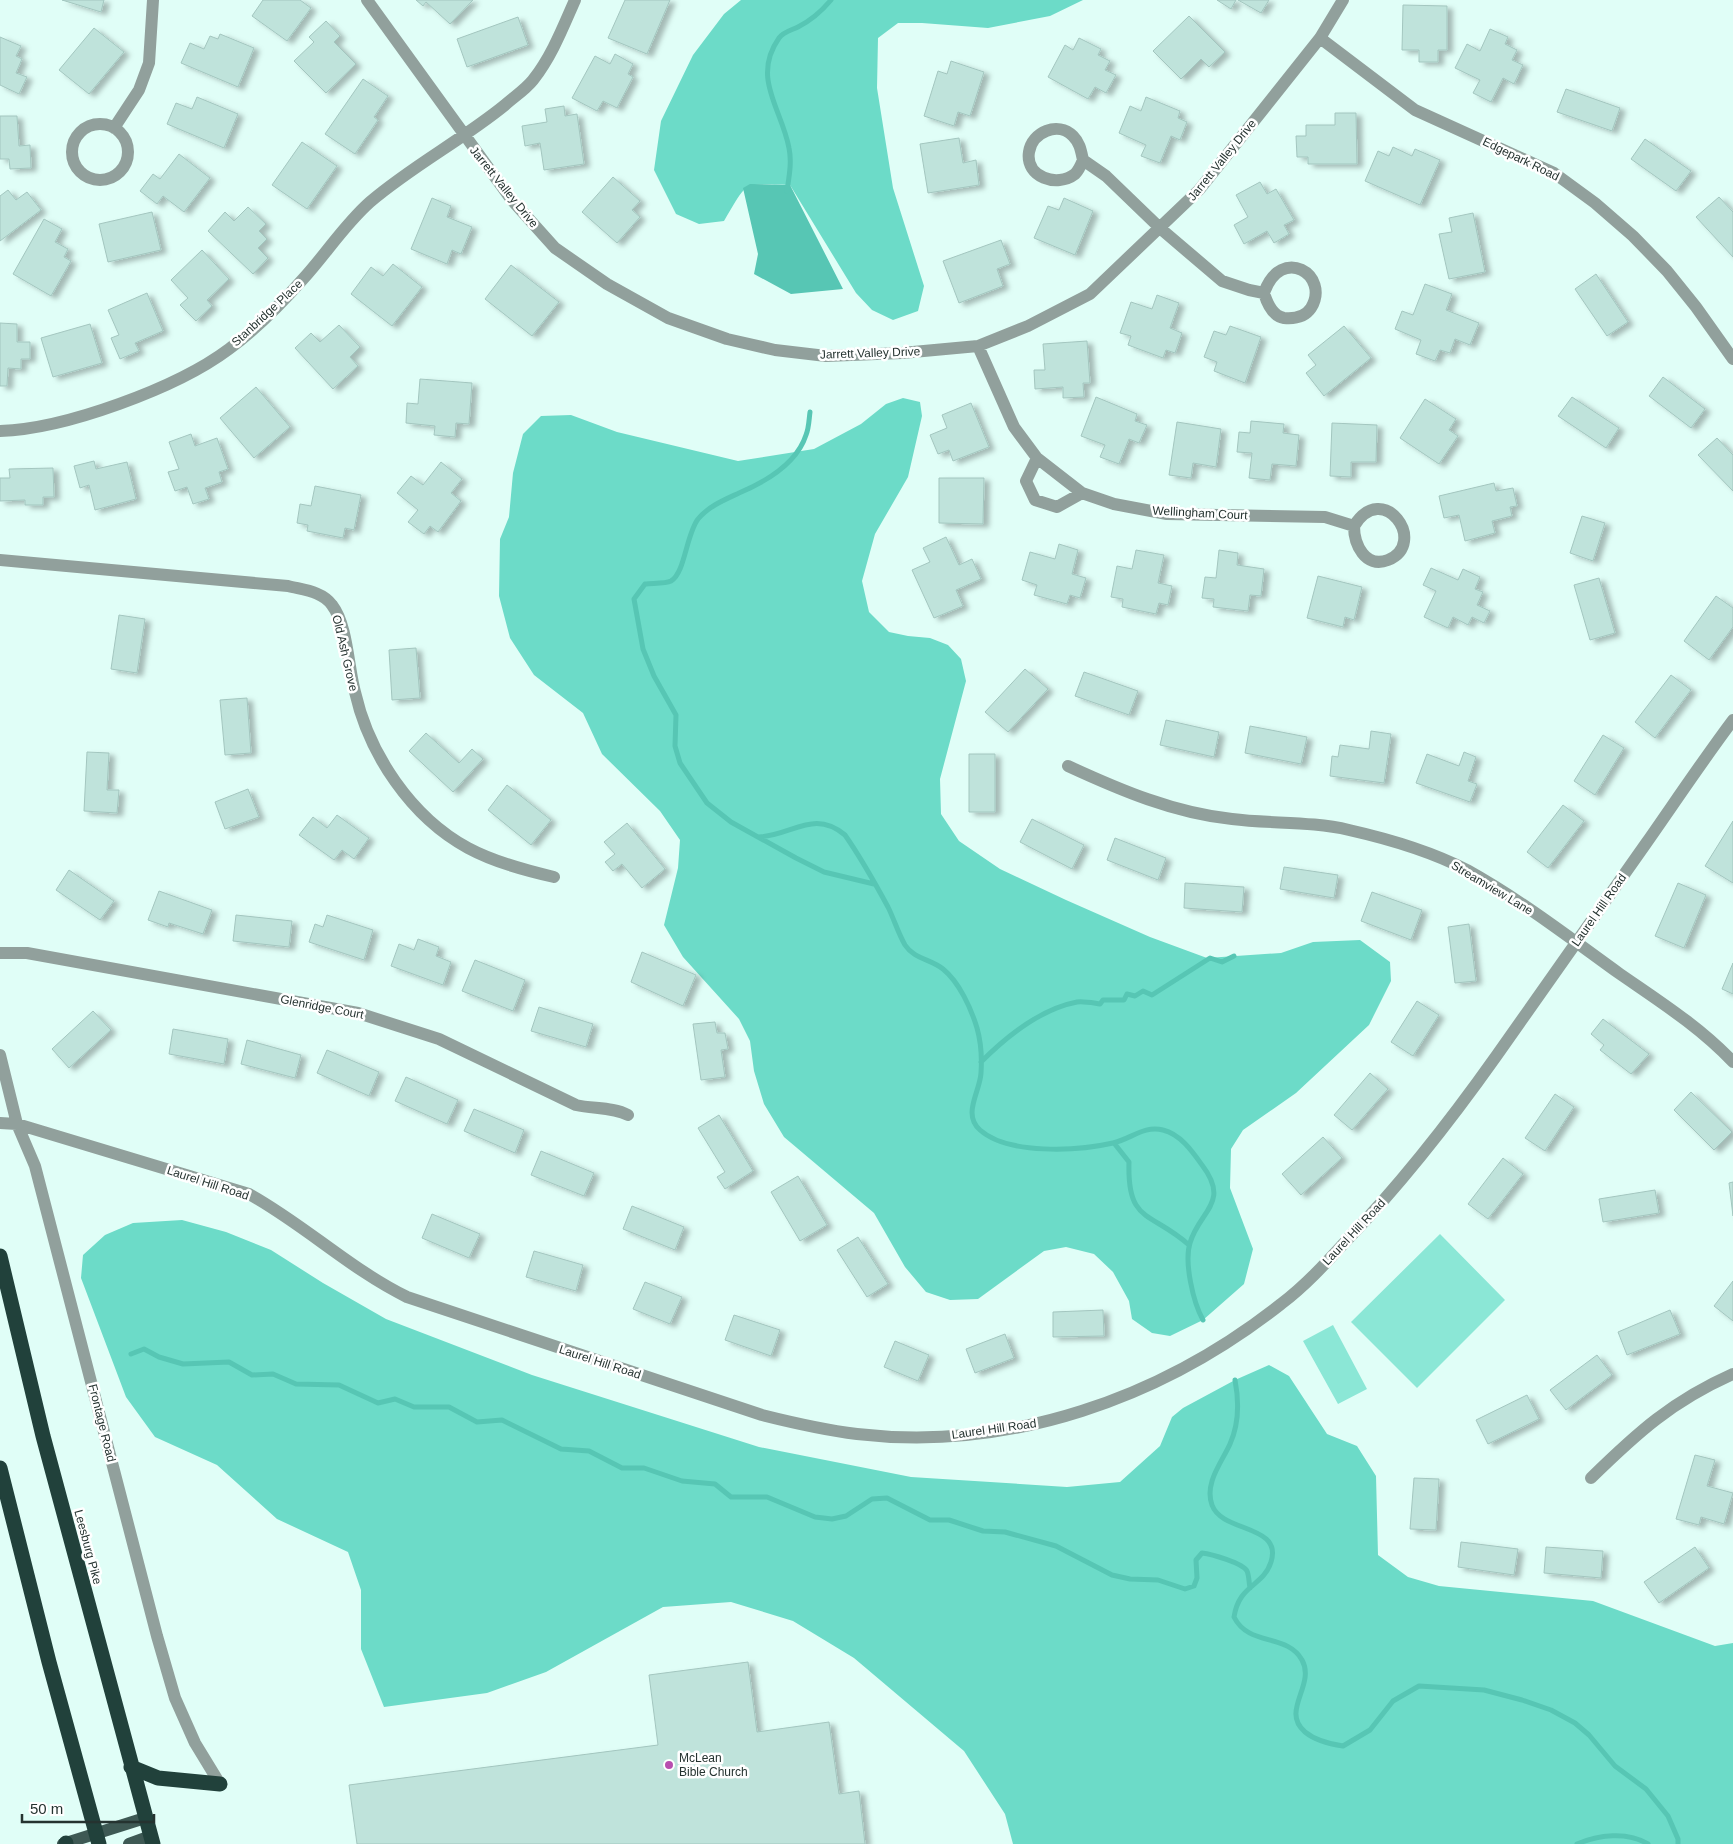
<svg xmlns="http://www.w3.org/2000/svg" width="1733" height="1844" font-family="Helvetica,sans-serif">
	<defs>
		<filter id="shadow"><feDropShadow dx="5.5" dy="3" stdDeviation="2.5" flood-color="#0004"/></filter>
	</defs>
	<rect width="100%" height="100%" fill="#e0fef7"/>
	<path fill="#8be7d6" d="M1440,1234L1505,1300L1417,1388L1351,1322Z
		M1333,1325L1367,1389L1338,1404L1303,1341Z"/>
	<path fill="#6cdbc8" d="M741,0H1083L1050,16L988,28L922,23H898L878,38L877,88L893,188L924,286L918,311L893,320L872,310L856,293L790,185C742,184 749,179 724,221L699,224L676,214L654,170L661,121L693,55L724,14Z
		M903,398L920,402L922,416L908,477L875,534L862,581L869,612L889,632L908,636L930,638L948,645L961,659L966,681L940,779L941,814L959,841L1000,869L1066,900L1150,937L1207,958L1281,953L1313,942L1360,940L1390,962L1391,981L1369,1025L1296,1093L1243,1130L1231,1149L1230,1188L1253,1249L1244,1284L1203,1320L1170,1336L1152,1333L1132,1319L1129,1301L1113,1272L1094,1254L1066,1247L1044,1251L978,1299L950,1300L926,1292L905,1267L874,1213L784,1137L764,1104L754,1071L750,1041L739,1019L683,957L664,925L678,868L680,840L660,811L602,754L583,713L534,675L510,638L499,596L500,539L509,517L513,473L523,434L541,416L571,415L617,432L738,461L814,449L861,424L886,404Z
		M182,1220L226,1232L271,1250L323,1283L386,1319L532,1375L759,1447L911,1477L1067,1487L1120,1482L1160,1446L1172,1417L1183,1408L1235,1380L1269,1365L1289,1376L1327,1434L1357,1446L1376,1476L1378,1555L1408,1577L1439,1586L1593,1601L1715,1646L1733,1643V1844H1013L1005,1814L964,1751L854,1658L793,1621L731,1602L663,1607L546,1672L487,1693L384,1707L361,1649V1590L348,1552L277,1519L217,1465L155,1437L126,1397L81,1278L83,1255L105,1235L133,1223Z"/>
	<path fill="#57c6b4" d="M750,184L790,185L843,289L791,294L754,274L758,254L743,188Z"/>
	<g fill="none" stroke-linecap="round" stroke-linejoin="round">
		<path stroke="#57c6b4" stroke-width="5" d="M787,191C789,177 792,162 789,148C782,109 751,78 779,38C783,32 792,30 798,27C812,20 821,12 831,0
			M810,412C809,419 809,428 806,435C797,463 765,482 739,493C724,500 709,506 698,519C686,535 685,573 671,581C665,584 652,583 645,584L634,599L643,649L654,676L676,715L675,746L680,763L707,803L731,822L796,858L824,872L874,884
			M759,837C793,835 814,809 845,835C861,858 875,883 888,907C894,919 898,933 905,945C914,959 931,959 943,969C959,982 971,1008 977,1028C981,1042 982,1058 981,1073C980,1092 962,1114 980,1130C1008,1155 1078,1151 1113,1143C1131,1139 1144,1125 1163,1130C1180,1134 1192,1151 1202,1165C1231,1203 1199,1211 1190,1243C1184,1262 1193,1302 1203,1320
			M981,1062C1007,1036 1040,1009 1077,1002C1084,1001 1093,1003 1100,1004L1103,1000H1124L1127,994L1135,996L1143,991L1152,995L1210,958L1222,962L1234,956
			M1114,1143L1129,1162C1127,1224 1151,1211 1189,1245
			M131,1354L144,1349L159,1357L183,1364L229,1362L252,1375L273,1374L296,1384L339,1385L378,1403L395,1399L414,1407H449L477,1422L502,1420L561,1449L589,1451L622,1468H644L682,1481L715,1484L731,1497H767L815,1517L832,1519L846,1516L872,1499L887,1498L930,1520H949L983,1531L1005,1532L1056,1546L1112,1575L1130,1579L1158,1580L1185,1589L1194,1586L1197,1578L1196,1560L1202,1553C1211,1554 1243,1563 1247,1571C1249,1575 1249,1583 1250,1588
			M1235,1380C1239,1401 1239,1424 1230,1444C1222,1462 1204,1483 1212,1505C1222,1533 1283,1524 1271,1562C1263,1587 1239,1584 1234,1617C1249,1647 1287,1633 1302,1660C1316,1685 1280,1711 1305,1732C1316,1741 1329,1744 1343,1746L1370,1730L1393,1701L1419,1686L1484,1690L1522,1700L1551,1710L1575,1723L1589,1735L1615,1766L1646,1789L1668,1816L1678,1839V1844
			M1577,1844C1598,1835 1627,1831 1648,1844"/>
	</g>
	<path fill="#bfe3db" stroke="#a3c6bf" filter="url(#shadow)" d="M62,0H104L101,12Z
		M263,0H300L311,8L287,41L252,16Z
		M416,0H473L450,24L426,2L423,6Z
		M625,0H670L647,54L608,38Z
		M1217,0H1236L1231,9Z
		M1238,0H1269L1261,13Z
		M1403,5L1447,6V50H1438V62H1419V50H1402Z
		M1189,16L1225,52L1209,67L1201,59L1181,79L1153,51Z
		M518,17L528,45L467,67L457,39Z
		M326,21L340,36L334,42L356,64L326,93L294,61L314,42L309,37Z
		M94,28L124,52L89,94L59,70Z
		M1490,29L1508,37L1505,44L1517,50L1512,60L1523,65L1514,84L1503,78L1491,102L1473,93L1480,80L1455,68L1467,44L1480,51Z
		M220,34L254,48L238,87L181,63L190,43L204,49L210,36L218,39Z
		M0,37L21,46L16,56L22,59L16,73L27,77L19,94L0,85Z
		M1079,38L1101,49L1098,55L1110,61L1105,70L1116,75L1106,93L1095,87L1088,99L1048,77L1065,45L1073,50Z
		M615,54L633,64L628,74L633,77L617,108L603,101L597,111L572,98L595,56L610,64Z
		M951,61L984,72L970,116L958,112L954,126L924,116L938,71L947,74Z
		M363,79L388,96L374,117L378,120L355,154L325,134Z
		M1566,89L1620,108L1612,131L1557,112Z
		M197,97L238,114L224,148L167,124L176,103L192,109Z
		M1146,97L1180,111L1178,118L1187,122L1180,140L1171,136L1160,163L1141,156L1146,145L1119,133L1130,106L1141,111Z
		M564,106L565,116L577,114L584,164L544,170L540,143L525,146L522,126L547,122L545,109Z
		M1335,113H1356L1357,164H1308V157H1297L1296,136H1306V125H1335Z
		M0,116H17L19,146L30,145L31,168L10,169L9,159H0Z
		M959,138L963,163L976,160L979,185L928,193L920,144Z
		M1645,139L1691,171L1676,191L1631,159Z
		M302,142L337,166L307,209L272,185Z
		M1393,147L1412,156L1415,149L1440,160L1420,205L1365,181L1378,151L1389,156Z
		M179,154L210,178L184,212L163,196L157,204L140,191L153,174L160,179Z
		M613,177L640,201L632,210L640,217L617,243L582,212Z
		M1260,182L1267,194L1276,189L1294,220L1284,225L1289,234L1274,243L1267,231L1244,244L1234,225L1248,217L1236,195Z
		M8,190L16,200L27,192L41,210L0,241V196Z
		M1719,197L1733,212V257L1696,217Z
		M432,198L451,206L447,217L472,227L461,254L452,250L447,264L411,249Z
		M1064,198L1093,211L1075,255L1034,238L1048,206L1059,210Z
		M248,207L266,224L259,231L267,239L258,248L268,258L253,274L208,231L225,212L234,221Z
		M152,212L161,250L108,262L99,224Z
		M1473,213L1485,272L1449,279L1439,234L1452,232L1449,218Z
		M44,219L62,229L55,242L68,249L64,257L71,261L51,296L13,274Z
		M1001,240L1010,264L997,269L1003,286L959,303L943,261Z
		M202,250L229,279L207,300L212,306L196,321L180,305L188,298L171,280Z
		M393,264L422,287L392,326L351,294L371,267L383,276Z
		M511,265L559,302L532,336L485,299Z
		M1596,274L1628,322L1607,336L1575,289Z
		M1425,284L1452,294L1446,310L1479,323L1470,345L1455,339L1450,353L1440,350L1435,361L1416,354L1421,340L1395,329L1402,311L1413,315Z
		M147,293L163,331L135,343L139,351L120,359L111,338L119,335L108,310Z
		M1157,295L1179,303L1170,328L1182,333L1175,353L1166,350L1163,358L1128,345L1131,336L1120,333L1131,302L1152,309Z
		M0,323L17,324V342H30V359H21V369L8,368L7,386H0Z
		M90,324L102,363L53,377L41,338Z
		M339,325L360,347L350,357L358,366L333,389L295,348L311,333L320,342Z
		M1230,326L1261,337L1245,383L1214,371L1217,362L1204,357L1214,331L1226,335Z
		M1344,326L1371,358L1324,396L1306,373L1316,365L1308,355Z
		M1087,341L1090,383H1083L1084,397L1063,398V387L1035,389L1034,370H1045L1043,344Z
		M1663,377L1705,409L1691,428L1649,396Z
		M420,379L472,383L469,424L456,423L455,437L434,435L435,426L406,423L407,403L418,404Z
		M256,387L290,427L254,458L220,418Z
		M1096,397L1137,414L1135,421L1147,425L1139,443L1129,439L1119,464L1100,457L1105,445L1081,436Z
		M1572,397L1619,428L1606,448L1558,416Z
		M1425,399L1456,419L1449,430L1458,436L1439,464L1400,438Z
		M971,403L989,447L953,461L949,450L938,454L930,435L947,428L942,415Z
		M1251,421L1284,424L1283,433L1299,435L1296,466L1272,464L1270,480L1249,478L1252,453L1237,452L1239,432L1250,433Z
		M1177,422L1221,429L1216,467L1193,463L1191,478L1169,475Z
		M1332,423L1377,425L1376,462H1351V477L1330,476Z
		M191,434L195,446L217,438L228,469L219,472L222,482L205,488L209,499L193,504L187,487L175,491L168,472L179,469L169,442Z
		M1717,438L1733,455V491L1698,455Z
		M94,461L96,469L127,462L136,499L95,510L89,485L80,488L74,466Z
		M441,462L462,479L451,493L461,501L438,532L430,526L424,534L408,522L418,510L397,493L411,476L423,485Z
		M53,468L54,497H43V505H25V500L0,501V478H10L9,469Z
		M939,478H984L983,524L939,523Z
		M1494,483L1496,491L1513,488L1517,506L1510,507L1512,516L1492,521L1495,533L1465,541L1459,515L1444,518L1439,496Z
		M315,486L361,495L354,530L345,528L343,538L307,531L308,525L297,523L300,504L311,506Z
		M1582,516L1605,523L1593,561L1570,553Z
		M946,537L959,565L972,559L981,579L956,590L963,606L934,618L912,570L930,562L923,548Z
		M1059,544L1078,550L1072,574L1086,578L1080,598L1070,595L1067,604L1034,595L1037,585L1022,580L1030,552L1055,559Z
		M1136,550L1164,555L1158,583L1172,586L1168,605L1159,603L1156,614L1122,607L1123,599L1111,597L1117,566L1132,569Z
		M1219,550L1238,553L1237,565L1264,569L1261,596L1250,595L1248,611L1213,607L1214,599L1202,598L1205,577L1216,578Z
		M1431,568L1458,580L1463,569L1480,577L1475,589L1483,592L1477,605L1490,611L1484,623L1472,617L1468,625L1453,617L1448,628L1424,617L1436,591L1423,585Z
		M1318,576L1362,587L1354,620L1345,617L1343,627L1307,618Z
		M1599,578L1615,633L1590,640L1574,585Z
		M1716,596L1733,608V627L1709,660L1684,641Z
		M119,615L145,619L137,673L111,669Z
		M416,648L420,698L392,700L389,650Z
		M1025,669L1048,689L1008,732L985,712Z
		M1084,672L1138,691L1129,715L1075,696Z
		M1671,675L1691,690L1655,738L1635,722Z
		M247,698L251,753L225,755L220,700Z
		M1166,720L1219,732L1214,757L1160,745Z
		M1250,726L1307,737L1301,764L1245,753Z
		M1371,731L1391,734L1384,783L1330,776L1332,756L1338,757L1340,745L1369,749Z
		M426,733L459,763L472,749L483,759L453,792L409,751Z
		M1603,735L1624,748L1595,795L1574,781Z
		M87,752L109,753L107,790H119L117,813L84,811Z
		M1464,752L1476,757L1468,781L1477,784L1470,802L1416,783L1427,754L1459,766Z
		M969,754H995V812H969Z
		M507,785L551,820L531,845L488,810Z
		M248,789L259,817L225,829L215,802Z
		M1563,805L1584,821L1548,868L1527,852Z
		M337,815L369,838L354,859L342,850L334,860L299,835L313,817L327,828Z
		M1032,819L1084,845L1072,869L1020,842Z
		M1733,821V883L1705,866Z
		M627,823L665,869L642,888L622,864L613,871L605,862L615,854L604,842Z
		M1115,838L1166,858L1158,880L1107,860Z
		M1284,867L1338,875L1334,898L1280,889Z
		M69,870L114,901L100,920L56,890Z
		M1185,883L1244,887L1242,912L1184,908Z
		M1678,883L1706,895L1684,948L1655,936Z
		M159,891L212,910L203,934L169,923L168,927L148,920Z
		M1372,892L1422,910L1411,940L1361,921Z
		M236,915L292,921L289,947L233,941Z
		M327,915L373,930L364,960L309,942L315,924L323,927Z
		M1469,924L1476,981L1455,983L1448,927Z
		M418,939L439,947L436,956L451,962L443,985L391,966L399,944L414,950Z
		M642,952L696,975L683,1006L631,982Z
		M475,960L525,980L513,1011L462,991Z
		M1733,963V994L1722,989Z
		M1417,1001L1439,1015L1413,1056L1391,1042Z
		M539,1007L593,1024L586,1047L531,1031Z
		M93,1011L111,1030L69,1068L52,1049Z
		M1603,1019L1649,1054L1631,1074L1600,1050L1604,1045L1591,1034Z
		M715,1022L717,1033H725L728,1049L721,1050L725,1077L701,1080L693,1024Z
		M173,1029L228,1039L224,1064L169,1054Z
		M247,1040L301,1055L295,1078L241,1064Z
		M327,1050L379,1072L369,1096L317,1073Z
		M1370,1073L1388,1089L1352,1130L1334,1115Z
		M406,1077L458,1100L447,1124L395,1101Z
		M1691,1092L1732,1132L1714,1150L1674,1110Z
		M1555,1094L1574,1107L1545,1151L1525,1138Z
		M474,1109L524,1130L515,1153L464,1131Z
		M719,1115L753,1171L725,1189L717,1177L725,1172L698,1128Z
		M1323,1137L1342,1158L1301,1195L1282,1174Z
		M541,1151L594,1173L584,1196L531,1175Z
		M1503,1158L1523,1174L1488,1219L1468,1204Z
		M798,1176L827,1225L800,1241L771,1192Z
		M1733,1182V1216L1729,1183Z
		M1655,1190L1659,1213L1603,1222L1599,1199Z
		M632,1206L684,1227L675,1250L623,1229Z
		M432,1214L480,1234L469,1258L422,1238Z
		M858,1237L888,1284L867,1297L837,1250Z
		M534,1251L583,1265L576,1291L526,1277Z
		M1733,1281V1321L1714,1306Z
		M645,1282L682,1297L670,1324L633,1309Z
		M1103,1310L1104,1336L1053,1337V1312Z
		M1670,1310L1680,1334L1627,1355L1618,1332Z
		M734,1315L780,1330L771,1356L725,1340Z
		M1005,1334L1014,1358L975,1373L966,1349Z
		M895,1341L929,1355L918,1381L884,1367Z
		M1597,1355L1612,1375L1566,1410L1550,1390Z
		M1527,1395L1539,1419L1488,1444L1476,1420Z
		M1695,1455L1715,1460L1707,1486L1733,1493L1724,1524L1701,1517L1699,1525L1676,1519Z
		M1414,1478L1439,1479L1436,1530L1410,1529Z
		M1461,1542L1518,1549L1514,1575L1458,1567Z
		M1546,1547L1603,1551L1601,1578L1544,1573Z
		M1695,1547L1709,1568L1659,1603L1644,1582Z
		M748,1662L757,1732L829,1722L839,1794L859,1791L865,1844H357L349,1785L658,1745L649,1675Z"/>
	<g fill="none" stroke-linecap="round" stroke-linejoin="round">
		<path stroke="#91a09c" stroke-width="12" d="M367,0L511,199L555,248L607,284L668,318L727,339L775,350L826,356L902,353L978,346L1028,326L1090,294L1199,190L1320,38L1343,0
			M1320,38L1415,110L1554,173L1595,203L1633,236L1667,271L1696,307L1733,359
			M72 152a28 28 0 1 1 56 0a28 28 0 1 1-56 0Z
			M114,128L139,90L149,63L153,0
			M1083,160C1081,165 1078,171 1075,174C1057,188 1025,177 1029,152C1032,132 1058,121 1073,136C1080,143 1081,151 1083,160L1106,176L1161,229L1222,281L1249,290L1264,293C1281,244 1331,275 1311,308C1305,317 1295,319 1284,318C1272,316 1267,303 1264,293
			M978,346L1014,427L1037,458L1082,493L1114,504L1167,514L1325,517L1354,526C1354,544 1365,569 1388,560C1429,543 1383,479 1354,526
			M0,431C65,429 177,388 229,349C256,329 281,304 303,279C326,254 344,225 370,202C412,166 462,140 505,105C514,97 526,89 533,80C552,56 563,27 575,0
			M1037,458L1026,481L1035,500L1057,507L1082,493
			M0,560L288,586C303,590 322,591 332,605C348,626 348,667 355,692C369,754 411,817 468,848C494,862 524,870 554,877
			M1068,766C1120,790 1174,813 1232,819C1271,824 1311,821 1349,830C1389,839 1430,851 1467,870C1521,900 1570,938 1620,974C1659,1001 1700,1027 1733,1062
			M0,953H27L358,1013L439,1039L576,1105C593,1109 613,1107 628,1115
			M0,1055L17,1124L35,1166L157,1636L175,1698L195,1743L220,1784
			M0,1123L17,1124L249,1194C305,1225 350,1269 407,1297L762,1415C794,1423 825,1430 857,1434C1010,1452 1162,1398 1281,1304C1305,1286 1326,1263 1346,1241C1402,1183 1451,1120 1497,1055C1547,984 1597,913 1647,842C1675,802 1703,760 1733,720
			M1591,1478C1637,1433 1672,1401 1733,1374"/>
		<path stroke="#3e5954" stroke-width="12" d="M63,1844L145,1818
			M129,1844L151,1836"/>
		<path stroke="#21413b" stroke-width="15" d="M0,1256L43,1436L153,1844
			M0,1468L49,1662L99,1844
			M131,1767L158,1778L220,1784
			M66,1843V1844"/>
	</g>
	<circle fill="#b84eaf" stroke="#fff" stroke-width="2" cx="669" cy="1765" r="5"/>
	<g text-anchor="middle" dominant-baseline="central" stroke-width="5" stroke-linejoin="round" paint-order="stroke">
		<g font-size="12" fill="#253330" stroke="#fff">
			<text transform="translate(1521 159) rotate(26)">Edgepark Road</text>
			<text transform="translate(1222 160) rotate(-51)">Jarrett Valley Drive</text>
			<text transform="translate(504 187) rotate(51)">Jarrett Valley Drive</text>
			<text transform="translate(267 313) rotate(-43)">Stanbridge Place</text>
			<text transform="translate(870 353) rotate(-2)">Jarrett Valley Drive</text>
			<text transform="translate(1200 513) rotate(3)">Wellingham Court</text>
			<text transform="translate(345 653) rotate(77)">Old Ash Grove</text>
			<text transform="translate(1492 888) rotate(31)">Streamview Lane</text>
			<text transform="translate(1599 910) rotate(-55)">Laurel Hill Road</text>
			<text transform="translate(322 1007) rotate(11)">Glenridge Court</text>
			<text transform="translate(208 1183) rotate(18)">Laurel Hill Road</text>
			<text transform="translate(1354 1232) rotate(-47)">Laurel Hill Road</text>
			<text transform="translate(600 1362) rotate(18)">Laurel Hill Road</text>
			<text transform="translate(102 1423) rotate(76)">Frontage Road</text>
			<text transform="translate(994 1429) rotate(-8)">Laurel Hill Road</text>
			<text transform="translate(88 1547) rotate(75)">Leesburg Pike</text>
		</g>
		<g font-size="12" fill="#253330" stroke="#fff" text-anchor="start">
			<text x="679" y="1758">McLean<tspan x="679" dy="14">Bible Church</tspan></text>
		</g>
	</g>
	<path d="M22 1814v8h132v-8" fill="none" stroke="#253330" stroke-width="2.5"/>
	<text x="30" y="1814" font-size="15" fill="#253330" stroke="#ffffff" stroke-width="4" paint-order="stroke">50 m</text>
</svg>
